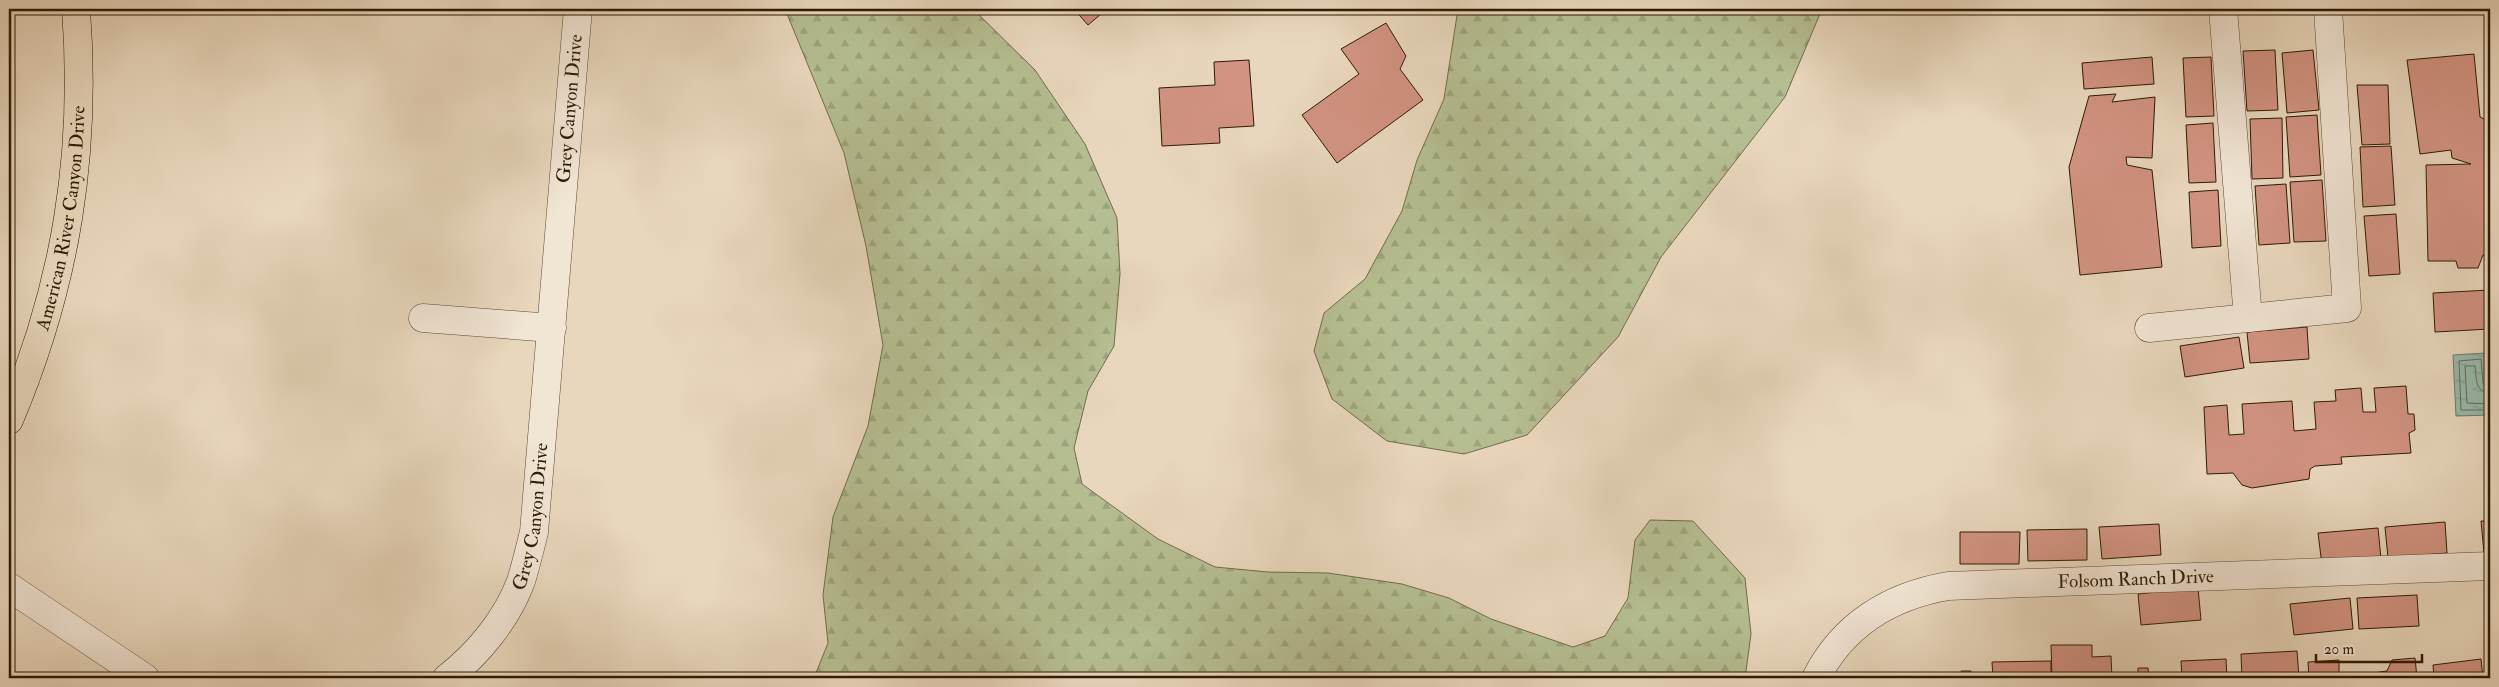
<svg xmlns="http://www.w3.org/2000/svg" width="2499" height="687" font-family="'IM FELL Double Pica',serif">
	<defs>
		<pattern id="forest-firs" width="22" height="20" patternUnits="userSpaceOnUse" patternTransform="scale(1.25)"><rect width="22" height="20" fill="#b5be92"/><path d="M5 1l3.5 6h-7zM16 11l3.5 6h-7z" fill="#9ca37c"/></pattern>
		<pattern id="water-ripples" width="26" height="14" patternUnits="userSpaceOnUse" patternTransform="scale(1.25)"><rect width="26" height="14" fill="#98baac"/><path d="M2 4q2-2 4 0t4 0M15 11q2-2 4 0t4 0" fill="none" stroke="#839f92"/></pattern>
	</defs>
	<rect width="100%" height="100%" fill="#e9d7bd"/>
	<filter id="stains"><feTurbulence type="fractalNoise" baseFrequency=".004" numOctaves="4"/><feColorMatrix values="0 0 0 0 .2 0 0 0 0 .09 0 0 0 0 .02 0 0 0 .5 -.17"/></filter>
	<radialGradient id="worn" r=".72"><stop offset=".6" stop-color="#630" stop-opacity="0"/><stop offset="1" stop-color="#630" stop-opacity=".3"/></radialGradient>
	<path fill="url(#forest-firs)" stroke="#726c4b" d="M785,9H973L1035,70L1085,144L1117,218L1120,274L1114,346L1088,391L1074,448L1082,484L1158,539L1215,567L1268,572L1328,573L1402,584L1449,598L1491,619L1573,647L1605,636L1628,598L1635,540L1650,520L1693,521L1745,578L1751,634L1745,678H814L828,643L823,595L833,517L868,426L883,345L866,246L844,153Z
		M1458,9H1822L1785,97L1661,257L1618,337L1527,435L1464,454L1387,441L1332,399L1314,351L1324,313L1365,279L1402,211L1417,160L1444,99Z"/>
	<path fill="url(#water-ripples)" stroke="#6e7a69" d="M2486,353L2490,415L2456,416L2453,355Z"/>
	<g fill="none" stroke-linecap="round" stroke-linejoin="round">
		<path stroke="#636a58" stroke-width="1" d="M2490,387L2483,383L2481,359L2459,361L2461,410H2490
			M2490,393C2474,392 2477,378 2475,366H2465L2467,403L2490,404"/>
	</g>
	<path fill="#d29382" stroke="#2e1b04" d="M1074,9H1107L1088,25Z
		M1386,23L1406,56L1400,69L1423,100L1337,163L1302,115L1359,74L1341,49Z
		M2275,50L2278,110L2247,111L2243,51Z
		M2313,50L2319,110L2287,113L2282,53Z
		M2474,54L2480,117L2490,122V255H2483L2478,268H2458L2456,261H2428L2426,165L2471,164L2452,158L2451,150L2420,154L2407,60Z
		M2152,57L2154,84L2084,89L2082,63Z
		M2211,57L2214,116L2186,117L2183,58Z
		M1249,60L1254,126L1219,128L1220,143L1162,146L1159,88L1215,85L1214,62Z
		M2357,85H2388L2390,144L2362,145Z
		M2116,94L2112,102L2155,97L2152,158L2126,157L2127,165L2152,170L2162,267L2080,275L2069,167L2089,96Z
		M2317,115L2321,175L2290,177L2286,117Z
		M2282,118L2283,178L2252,179L2250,119Z
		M2213,123L2216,182L2189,183L2186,125Z
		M2391,146L2395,205L2363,207L2360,147Z
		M2322,180L2326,241L2294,242L2290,182Z
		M2286,184L2290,243L2259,245L2255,186Z
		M2218,190L2221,246L2192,248L2189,192Z
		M2396,214L2400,274L2369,276L2364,216Z
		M2490,290V329L2435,332L2433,293Z
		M2307,327L2309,359L2250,363L2247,332Z
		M2239,337L2244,368L2185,377L2180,346Z
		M2406,386L2408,414H2414L2415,430L2409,433L2411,453L2341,457L2342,464L2315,466L2310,469L2309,479L2252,488L2242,485L2233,473L2207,474L2204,407L2227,405L2229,435L2244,434L2242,404L2292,401L2294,431L2316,429L2314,402L2336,401L2335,390L2361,388L2363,412H2376L2374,388Z
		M2481,521H2490V552L2484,553Z
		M2445,522L2447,553L2388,558L2385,527Z
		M2159,524L2161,555L2102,559L2099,527Z
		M2378,528L2381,559L2322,565L2318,533Z
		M2087,529V560L2028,561L2027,530Z
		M1960,532H2020L2019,564H1960Z
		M2198,588L2201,620L2141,625L2138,594Z
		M2417,595L2419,626L2359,629L2357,598Z
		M2350,598L2353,629L2294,635L2290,604Z
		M2051,645H2092V657L2111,656L2112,678H2052Z
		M2297,651L2299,678H2242L2241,654Z
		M2415,658L2417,678H2374L2373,673L2387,671L2392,660Z
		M2226,659L2227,678H2182L2181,661Z
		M2481,659L2483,678H2434L2433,665Z
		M2339,660V678H2309L2308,662Z
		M2051,661V678H1993L1992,662Z
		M2138,668H2148L2149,678H2138Z
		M1961,671H1971V678H1961Z"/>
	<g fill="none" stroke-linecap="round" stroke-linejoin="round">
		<defs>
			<g id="minor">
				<path d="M2223,9L2248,318"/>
				<path d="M423,318L552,328"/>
				<path d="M2149,328L2347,308L2328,9"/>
				<path d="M9,587L145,678"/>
				<path id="s1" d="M447,678C478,654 507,619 521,581C526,565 530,548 534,532L578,9"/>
				<path id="s2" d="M1816,678C1843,625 1890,596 1948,586L2490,566"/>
			</g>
			<g id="major">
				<path id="s3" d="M9,420C66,285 87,155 76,9"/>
			</g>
		</defs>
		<use href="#minor" stroke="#5d4a32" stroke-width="29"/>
		<use href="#major" stroke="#2e1b04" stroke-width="29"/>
		<use href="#minor" stroke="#f1e5d4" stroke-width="28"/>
		<use href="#major" stroke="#e9d7bd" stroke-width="28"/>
	</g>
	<g text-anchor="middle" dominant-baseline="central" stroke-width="5" stroke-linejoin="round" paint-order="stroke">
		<g font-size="19" fill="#2e1b04" stroke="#f1e5d4">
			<text stroke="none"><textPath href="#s1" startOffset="599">Grey Canyon Drive</textPath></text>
			<text stroke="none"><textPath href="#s3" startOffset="210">American River Canyon Drive</textPath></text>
			<text stroke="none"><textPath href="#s1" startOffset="189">Grey Canyon Drive</textPath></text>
			<text stroke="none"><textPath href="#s2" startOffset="355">Folsom Ranch Drive</textPath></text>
		</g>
	</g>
	<rect width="2499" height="687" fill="none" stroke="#e9d7bd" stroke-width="30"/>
	<rect x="10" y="10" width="2479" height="667" fill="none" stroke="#2e1b04" stroke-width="2.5"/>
	<rect x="15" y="15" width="2469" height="657" fill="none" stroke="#2e1b04"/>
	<path d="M2316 654v8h106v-8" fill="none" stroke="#2e1b04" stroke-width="2.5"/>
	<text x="2324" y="654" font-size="15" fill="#2e1b04" stroke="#f1e5d4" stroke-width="4" paint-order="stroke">20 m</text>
	<rect width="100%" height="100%" filter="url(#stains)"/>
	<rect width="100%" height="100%" fill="url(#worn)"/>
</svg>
